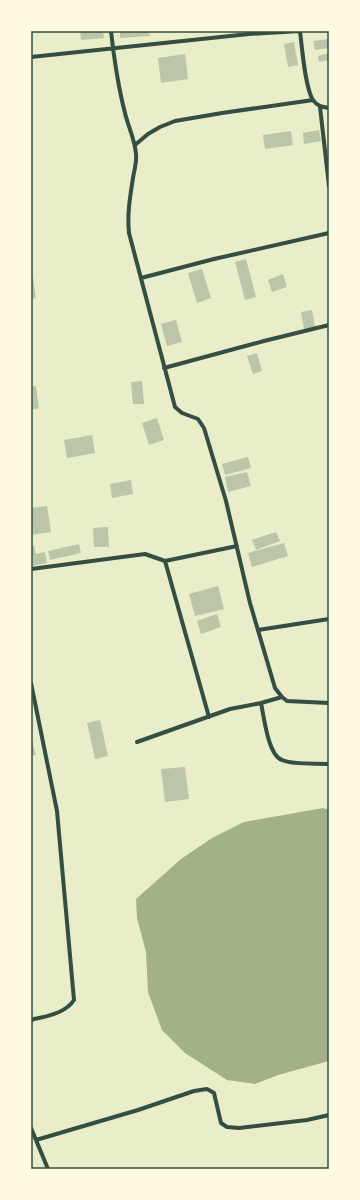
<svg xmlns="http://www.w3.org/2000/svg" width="360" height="1200" font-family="Merriweather,serif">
	<rect width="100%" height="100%" fill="#e9edc9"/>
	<path fill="#a3b18a" d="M323,808L329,810V1061L278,1075L255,1084L227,1080L185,1053L162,1030L148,992L146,952L137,918L136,899L181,859L212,838L244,822Z"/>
	<path fill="#bcc5a7" d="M80,31H103L104,38L81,40Z
		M120,31H149L150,36L120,38Z
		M329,39V48L315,50L313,41Z
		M294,42L298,65L288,67L284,44Z
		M329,53V60L319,62L318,56Z
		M185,54L188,79L161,83L158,58Z
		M319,130L321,141L304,144L303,133Z
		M291,131L293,145L265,149L263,135Z
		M246,259L256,297L245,300L235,262Z
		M202,269L211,298L197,303L188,273Z
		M283,274L287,287L272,292L268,280Z
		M31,278H33L36,298L31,299Z
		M312,310L315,327L304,329L301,312Z
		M176,320L182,342L167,346L161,324Z
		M257,353L262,371L253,374L247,356Z
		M142,381L144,404H133L131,382Z
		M36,386L39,408L31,410V387Z
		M157,418L164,440L149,445L142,423Z
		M92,435L95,453L67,458L64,440Z
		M248,457L251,468L225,475L222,464Z
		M247,472L251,486L228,492L225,477Z
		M131,480L133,494L112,498L110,484Z
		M47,506L51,532L31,535V508Z
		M108,527L109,547H94L93,528Z
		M276,532L280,541L256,550L252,540Z
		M284,543L288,556L252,567L248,553Z
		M79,544L81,553L50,560L48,551Z
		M34,545L36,554L45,552L47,563L31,566V546Z
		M218,586L224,609L195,616L189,594Z
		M217,614L221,627L201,634L197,621Z
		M100,720L108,756L95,759L87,723Z
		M31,737L36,755L31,756Z
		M185,767L189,799L165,802L161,769Z"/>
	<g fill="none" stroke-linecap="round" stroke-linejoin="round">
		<path stroke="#344e41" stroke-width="4" d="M111,31C114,58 118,86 125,113C128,126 135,140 136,154C137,162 134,171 133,178C130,197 127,214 129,233L175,407L182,413L198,419L204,428L226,501L250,603L275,688L282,697L287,701L329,703
			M300,31C302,47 305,88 313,100C317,106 322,107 329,108
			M31,57L249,34L300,31
			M320,107L329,186
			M135,145L148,134L160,127L175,121L222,113L313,100
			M141,278L214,259L329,233
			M164,368L264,341L329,325
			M165,561L209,717
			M31,569L145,554L165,561L237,546
			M258,630L329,619
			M31,683L57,811L74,1000C65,1014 46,1016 31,1020
			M261,703C264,717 268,755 282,760C293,765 317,763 329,764
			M137,742L230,709L261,703L282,697
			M31,1128L48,1169
			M36,1140L138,1110L194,1091L207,1089L214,1093L221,1123L227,1127L239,1128L307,1120L329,1115"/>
	</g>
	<rect width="360" height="1200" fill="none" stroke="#fefae0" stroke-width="64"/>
	<rect x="32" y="32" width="296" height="1136" fill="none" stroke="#344e41" stroke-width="1.5"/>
</svg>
